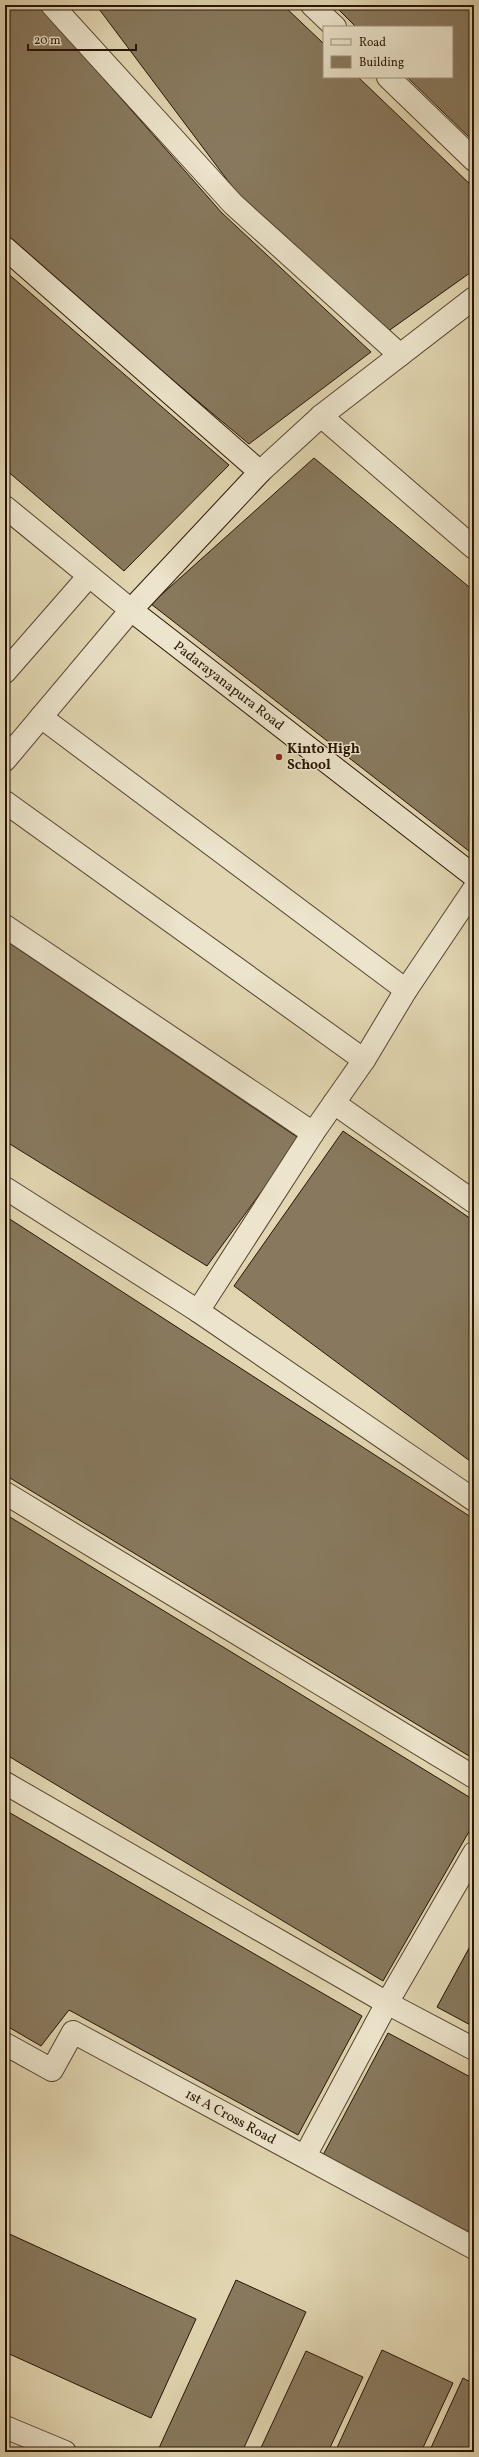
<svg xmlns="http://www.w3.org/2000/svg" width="479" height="2457" font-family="Vollkorn,serif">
	<rect width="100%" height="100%" fill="#e1d6b1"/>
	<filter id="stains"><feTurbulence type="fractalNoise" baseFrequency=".005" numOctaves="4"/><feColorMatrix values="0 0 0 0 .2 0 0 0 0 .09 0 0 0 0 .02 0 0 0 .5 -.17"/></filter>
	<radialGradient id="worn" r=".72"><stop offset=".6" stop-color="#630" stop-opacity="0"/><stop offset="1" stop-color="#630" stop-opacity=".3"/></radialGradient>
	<path fill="#88795e" stroke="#281405" d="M5,5H42L67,37L222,213L371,352L249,444L5,240Z
		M96,5H283L324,44V77H358L474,188V270L387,332L240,197Z
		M334,5H474V142L407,77H452V27H356Z
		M5,271L229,465L124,571L5,469Z
		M314,458L474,591V855L151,604Z
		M5,940L300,1139L207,1266L5,1141Z
		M343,1131L474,1221V1464L234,1286Z
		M5,1216L474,1519V1759L5,1475Z
		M5,1514L474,1800V1823L383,1981L5,1754Z
		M5,1810L362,2016L298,2135L69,2010L41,2046L5,2025Z
		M474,1939V2027L437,2007Z
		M388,2033L474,2079V2237L323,2155Z
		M5,2232L196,2319L151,2418L5,2352Z
		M236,2280L306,2312L242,2452H168L159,2448Z
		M382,2350L453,2383L421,2452H335Z
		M306,2351L363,2377L328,2452H259Z
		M463,2378L474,2384V2452H429Z"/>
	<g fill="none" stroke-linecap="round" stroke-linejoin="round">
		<defs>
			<g id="street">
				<path d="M52,5L233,204L400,355"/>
				<path d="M312,5L335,27"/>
				<path d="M388,77L474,160"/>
				<path d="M321,416L474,548"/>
				<path d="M260,472L321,416L474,298"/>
				<path d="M5,507L131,610L5,760"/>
				<path d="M5,672L88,577"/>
				<path d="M41,717L406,990"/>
				<path d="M5,802L364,1060"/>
				<path d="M5,926L313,1133"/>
				<path d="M334,1103L474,1202"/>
				<path d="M5,1188L198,1311L474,1500"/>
				<path d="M198,1311L313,1133L364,1060L406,990L474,889"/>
				<path d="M5,1493L474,1777"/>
				<path d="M5,1783L387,2003L474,2049"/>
				<path id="s1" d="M5,2044L52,2070L73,2032L474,2248"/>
				<path d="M305,2156L387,2003L474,1853"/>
				<path d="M5,2427L65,2452"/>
			</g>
			<g id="secondary">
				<path id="s2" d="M5,248L260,472L131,610L474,876"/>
			</g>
		</defs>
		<use href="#street" stroke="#564430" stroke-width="24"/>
		<use href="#secondary" stroke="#281405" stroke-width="24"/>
		<use href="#street" stroke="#ece4cc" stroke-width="22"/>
		<use href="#secondary" stroke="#ece4cc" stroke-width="22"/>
	</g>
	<circle fill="#8f2418" stroke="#ece4cc" stroke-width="1.5" cx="279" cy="757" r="4"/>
	<g text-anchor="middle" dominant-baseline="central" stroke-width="3" stroke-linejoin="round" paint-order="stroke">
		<g font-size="14" fill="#281405" stroke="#ece4cc">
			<text stroke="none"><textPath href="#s2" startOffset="652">Padarayanapura Road</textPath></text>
			<text stroke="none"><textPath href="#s1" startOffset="276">1st A Cross Road</textPath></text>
		</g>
		<g font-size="14" font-weight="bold" fill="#281405" stroke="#ece4cc" text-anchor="start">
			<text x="287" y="749">Kinto High<tspan x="287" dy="16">School</tspan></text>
		</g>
	</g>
	<rect width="479" height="2457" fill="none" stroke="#e1d6b1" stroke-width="20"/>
	<rect x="6" y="6" width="467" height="2445" fill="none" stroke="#281405" stroke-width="2"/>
	<rect x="10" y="10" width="459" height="2437" fill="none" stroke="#281405"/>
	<rect x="323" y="26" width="130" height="52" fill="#ece4cc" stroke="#9e917c"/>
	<rect x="331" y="39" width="20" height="6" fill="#ece4cc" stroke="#9e917c"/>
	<text x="359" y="46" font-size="12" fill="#281405">Road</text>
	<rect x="331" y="56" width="20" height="12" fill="#88795e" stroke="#9e917c"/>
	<text x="359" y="66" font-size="12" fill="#281405">Building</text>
	<path d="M28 44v6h108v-6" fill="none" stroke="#281405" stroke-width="2"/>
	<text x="34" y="44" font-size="12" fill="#281405" stroke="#ece4cc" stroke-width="3" paint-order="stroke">20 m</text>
	<rect width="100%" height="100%" filter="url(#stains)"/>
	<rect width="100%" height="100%" fill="url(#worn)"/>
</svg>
